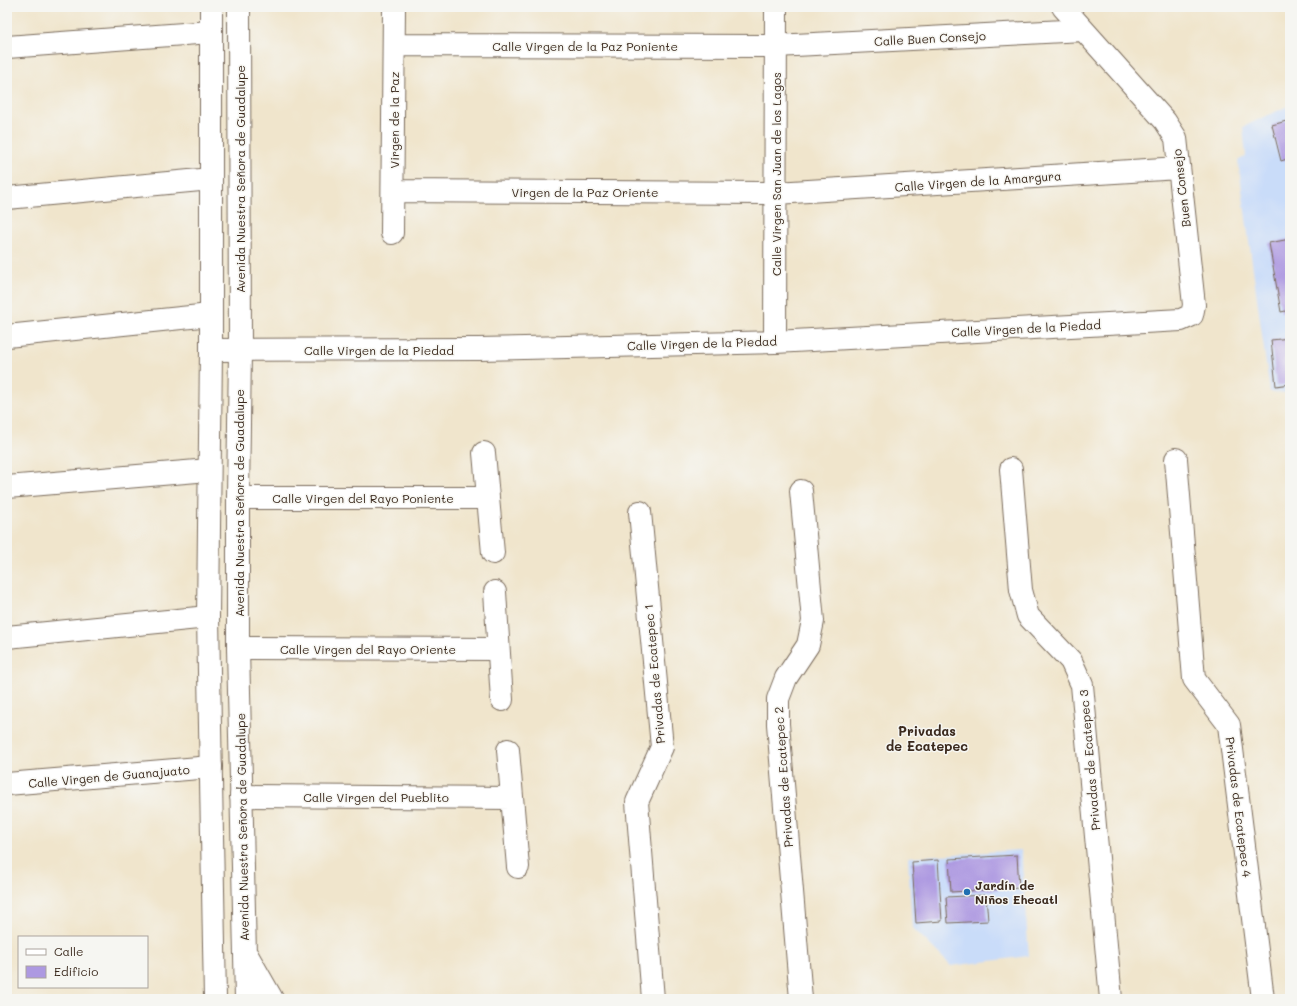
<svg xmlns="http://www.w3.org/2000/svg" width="1297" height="1006" font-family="Mali,sans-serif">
	<rect width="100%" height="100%" fill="#f6f6f2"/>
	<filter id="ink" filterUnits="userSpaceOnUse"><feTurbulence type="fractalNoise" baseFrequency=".025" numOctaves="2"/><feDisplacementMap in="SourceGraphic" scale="8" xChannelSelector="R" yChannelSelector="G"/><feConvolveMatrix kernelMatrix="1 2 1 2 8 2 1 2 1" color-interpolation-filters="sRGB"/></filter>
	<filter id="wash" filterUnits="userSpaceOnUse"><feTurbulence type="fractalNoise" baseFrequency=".012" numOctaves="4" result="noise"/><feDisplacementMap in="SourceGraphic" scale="16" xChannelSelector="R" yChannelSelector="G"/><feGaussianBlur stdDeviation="0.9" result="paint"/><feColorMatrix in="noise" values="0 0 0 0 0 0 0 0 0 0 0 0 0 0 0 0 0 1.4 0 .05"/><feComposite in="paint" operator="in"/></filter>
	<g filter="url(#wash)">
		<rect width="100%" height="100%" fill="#f0e5cc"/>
		<path fill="#c9dcf9" d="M1290,105V393L1270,392L1238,161L1246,156L1243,127Z
			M1021,850L1029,956L951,966L912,927L908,857Z"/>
		<g id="blocks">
			<path fill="#ad99e1" d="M1290,120V158L1281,161L1272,125Z
				M1290,239V310L1281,312L1269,243Z
				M1290,338V384L1276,386L1271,340Z
				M1017,855L1019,888L951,892L949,859Z
				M938,860L942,921L916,923L912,862Z
				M986,895L988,921L948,923L946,897Z"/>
		</g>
	</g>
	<g filter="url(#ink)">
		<use href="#blocks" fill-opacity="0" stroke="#7a6b5b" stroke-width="1"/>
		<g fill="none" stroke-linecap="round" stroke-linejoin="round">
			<defs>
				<path id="street" d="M394,45L776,46L1083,30
					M7,47L211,32
					M393,191L776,193L1179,168
					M7,198L211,179
					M392,233L394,7
					M7,336L210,315
					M775,342L776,7
					M211,350L478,349L775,342L1181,320L1192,315L1194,305L1176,138L1165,121L1063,7
					M484,453L493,553
					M1176,459L1194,679L1229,725L1263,999
					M1011,469L1021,590L1028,616L1071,661L1082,685L1111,999
					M7,487L209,470
					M801,491L813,621L808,645L786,678L778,699V724L801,999
					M238,498H488
					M640,512L662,747L637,802L653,999
					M495,592L502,700
					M7,637L208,617
					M238,648L498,649
					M508,750L518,867
					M7,784L211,767
					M241,796L512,798"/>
				<path id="secondary" d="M211,7V350L208,617L215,999
					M239,7L240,350L238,498V648L246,999
					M247,955L272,999"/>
			</defs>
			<use href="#street" stroke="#7a6b5b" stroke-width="24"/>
			<use href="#secondary" stroke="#7a6b5b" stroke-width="24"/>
			<use href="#street" stroke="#fff" stroke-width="22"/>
			<use href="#secondary" stroke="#fff" stroke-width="22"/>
		</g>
	</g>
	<circle fill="#1f6fb2" stroke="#f6f6f2" stroke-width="1.5" cx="967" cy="892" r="4"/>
	<g text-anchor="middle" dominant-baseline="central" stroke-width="3" stroke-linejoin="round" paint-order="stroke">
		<g font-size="12" fill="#3b2a1e" stroke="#f6f6f2">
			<text transform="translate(930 38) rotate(-3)">Calle Buen Consejo</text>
			<text x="585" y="46">Calle Virgen de la Paz Poniente</text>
			<text transform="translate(394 120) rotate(-90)">Virgen de la Paz</text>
			<text transform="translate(776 174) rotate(-90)">Calle Virgen San Juan de los Lagos</text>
			<text transform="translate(240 179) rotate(-90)">Avenida Nuestra Señora de Guadalupe</text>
			<text transform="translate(978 181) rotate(-4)">Calle Virgen de la Amargura</text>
			<text transform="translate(1181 188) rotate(-97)">Buen Consejo</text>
			<text x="585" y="192">Virgen de la Paz Oriente</text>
			<text transform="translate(1026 328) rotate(-3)">Calle Virgen de la Piedad</text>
			<text transform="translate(702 343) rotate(-2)">Calle Virgen de la Piedad</text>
			<text x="379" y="350">Calle Virgen de la Piedad</text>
			<text x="363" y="498">Calle Virgen del Rayo Poniente</text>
			<text transform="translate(239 503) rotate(-90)">Avenida Nuestra Señora de Guadalupe</text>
			<text x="368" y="649">Calle Virgen del Rayo Oriente</text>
			<text transform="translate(654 674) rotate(-95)">Privadas de Ecatepec 1</text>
			<text transform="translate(1089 760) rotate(-95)">Privadas de Ecatepec 3</text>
			<text transform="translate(109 776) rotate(-5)">Calle Virgen de Guanajuato</text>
			<text transform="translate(783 777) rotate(-94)">Privadas de Ecatepec 2</text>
			<text x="376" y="797">Calle Virgen del Pueblito</text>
			<text transform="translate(1239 807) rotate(83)">Privadas de Ecatepec 4</text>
			<text transform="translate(242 827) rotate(-91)">Avenida Nuestra Señora de Guadalupe</text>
		</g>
		<g font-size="12" font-weight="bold" fill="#3b2a1e" stroke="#f6f6f2" text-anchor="start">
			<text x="975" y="885">Jardín de<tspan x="975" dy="14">Niños Ehecatl</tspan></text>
		</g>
		<g font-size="13" font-weight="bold" fill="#3b2a1e" stroke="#f6f6f2">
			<text x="927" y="730">Privadas<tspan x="927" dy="15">de Ecatepec</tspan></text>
		</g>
	</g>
	<rect width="1297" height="1006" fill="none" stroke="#f6f6f2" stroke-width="24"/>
	<rect x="18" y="936" width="130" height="52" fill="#f6f6f2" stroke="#aba49d"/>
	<rect x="26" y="949" width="20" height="6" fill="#ffffff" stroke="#aba49d"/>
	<text x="54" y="956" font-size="12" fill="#3b2a1e">Calle</text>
	<rect x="26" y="966" width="20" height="12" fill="#ad99e1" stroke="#aba49d"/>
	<text x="54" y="976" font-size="12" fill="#3b2a1e">Edificio</text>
</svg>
